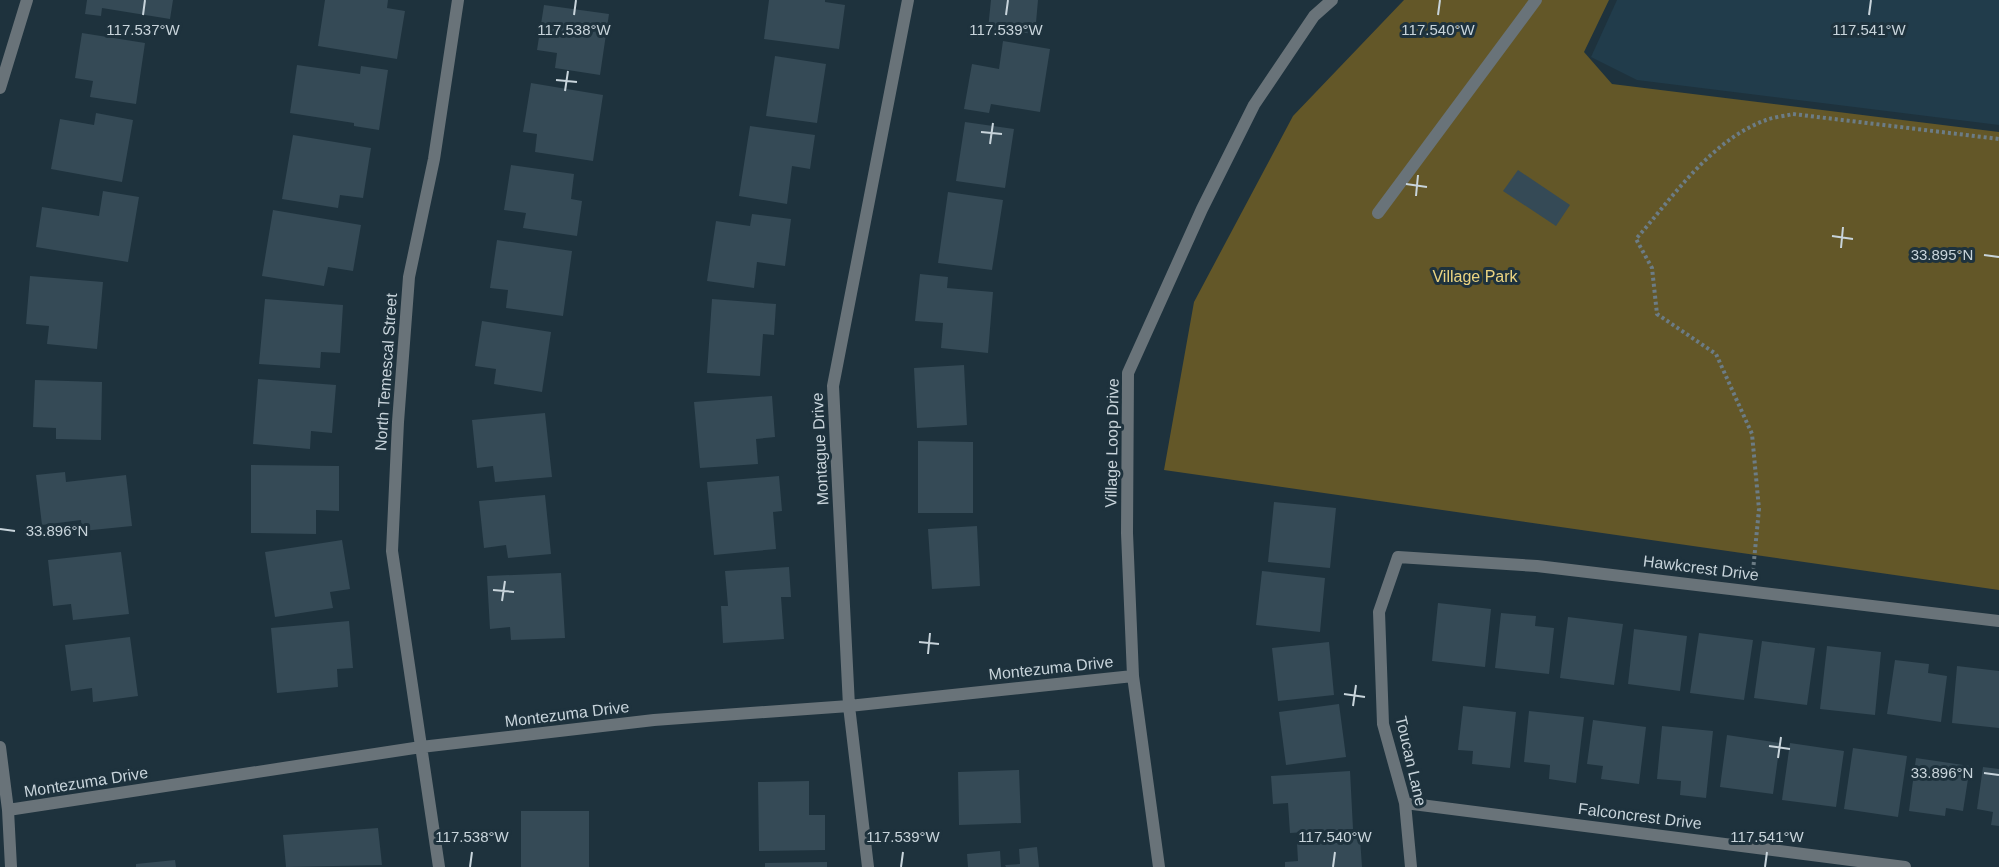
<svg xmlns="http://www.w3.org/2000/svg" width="1999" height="867" font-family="Arial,sans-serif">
	<rect width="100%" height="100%" fill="#1e323d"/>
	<path fill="#213c4b" d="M1617,0H1999V125L1637,80L1591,57Z"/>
	<path fill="#635728" d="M1404,0H1609L1584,52L1612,84L1999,132V590L1164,470L1194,302L1293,116Z"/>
	<path fill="#354a56" d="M87,0H173L170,19L102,8L101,16L85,14Z
		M325,0H388L387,8L405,11L397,59L318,46Z
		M769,0H825V2L845,5L839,49L764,39Z
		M991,0H1038L1035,34L988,29Z
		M544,5L609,14L600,75L555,68L557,53L537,50Z
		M82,33L145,43L136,104L90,97L93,81L75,78Z
		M1003,41L1050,49L1040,112L991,104L989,113L964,109L972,64L999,69Z
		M775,56L826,64L817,123L766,116Z
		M297,65L360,74L361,66L388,70L379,130L354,126V123L290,113Z
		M531,83L603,95L593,161L535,152L537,134L523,132Z
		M96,113L133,120L122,182L51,169L60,119L94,125Z
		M965,122L1014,129L1005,188L956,181Z
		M750,126L815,135L810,169L792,166L787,204L739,196Z
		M293,135L371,148L363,198L340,195L338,208L282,199Z
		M511,165L574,174L571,199L582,201L577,236L523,228L526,213L504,210Z
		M1518,170L1570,205L1556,226L1503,191Z
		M103,191L139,197L128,262L36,247L42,207L99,216Z
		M948,192L1003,200L992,270L938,263Z
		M273,210L361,225L353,271L328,267L324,286L262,276Z
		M752,214L791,219L785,266L757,262L754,288L707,281L716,221L750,226Z
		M497,240L572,251L563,316L506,308L508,290L490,288Z
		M920,274L948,277L947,288L993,292L988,353L941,348L943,323L915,321Z
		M30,276L103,282L97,349L47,344L49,326L26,324Z
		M265,299L343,305L340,353L321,352L320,368L259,364Z
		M712,299L776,304L774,335L763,334L760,376L707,373Z
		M482,321L551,332L542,392L494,384L496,369L475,366Z
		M964,365L967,425L917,428L914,368Z
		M258,379L336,385L332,433L311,431L310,449L253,444Z
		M35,380L102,382L101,440L56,439V428L33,427Z
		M772,396L775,437L756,439L758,464L700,468L694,402Z
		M545,413L552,477L495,482L493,466L477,468L472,420Z
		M918,441L973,442V513H918Z
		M251,465L339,466V511L316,510V534L251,533Z
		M65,472L66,482L126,475L132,526L82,531L81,520L42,525L36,475Z
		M779,476L782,511L773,512L776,549L714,555L707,482Z
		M545,495L551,554L508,558L506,545L484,548L479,501Z
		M1274,502L1336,508L1330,568L1268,562Z
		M977,526L980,586L932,589L928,529Z
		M342,540L350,589L330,592L333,608L275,617L265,552Z
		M121,552L129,614L73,620L71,604L53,606L48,560Z
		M789,567L791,597H781L784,639L723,643L721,606H728L725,571Z
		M1262,571L1325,578L1320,632L1256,625Z
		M561,573L565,638L511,640L510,627L490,629L487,576Z
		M1438,603L1491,609L1485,667L1432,661Z
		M1501,613L1536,616L1535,626L1554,628L1549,674L1495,668Z
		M1568,617L1623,624L1614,685L1560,678Z
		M349,621L353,668L337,669L338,687L277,693L271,628Z
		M1634,629L1687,636L1680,691L1628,684Z
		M1699,633L1753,640L1744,700L1690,693Z
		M130,637L138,696L93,702L92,688L71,691L65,645Z
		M1762,641L1815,648L1807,705L1754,698Z
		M1329,642L1334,695L1278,701L1272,648Z
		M1827,646L1881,652L1875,715L1820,709Z
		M1895,660L1929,664L1928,673L1947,676L1941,722L1887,714Z
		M1957,666L1999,671V728L1952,723Z
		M1339,704L1346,757L1286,765L1279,712Z
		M1463,706L1516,712L1510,768L1472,764L1473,751L1458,750Z
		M1529,711L1584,717L1576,783L1549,779L1550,765L1524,762Z
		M1593,720L1646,727L1639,784L1601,779L1603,766L1587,764Z
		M1662,726L1713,731L1706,798L1680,795L1681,781L1657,779Z
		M1727,735L1780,743L1773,794L1720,787Z
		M1790,743L1844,751L1836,807L1782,800Z
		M1853,748L1907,756L1898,817L1844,809Z
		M1916,758L1970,766L1963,811L1946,808L1945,816L1909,811Z
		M1983,767L1999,769V826L1991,825L1993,812L1977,809Z
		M1019,770L1021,823L959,825L958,772Z
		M1350,771L1353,829L1290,833L1288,803L1273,804L1271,776Z
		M809,781V815H825V850L759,851L758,782Z
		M521,811H589V867H521Z
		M378,828L382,865L286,867L283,835Z
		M1360,838L1362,867H1285V862L1298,861L1297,843Z
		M1037,847L1039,867H1006L1005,865L1020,864L1019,849Z
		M1000,851L1001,867H968L967,854Z
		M175,860L176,867H136V864Z
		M827,862V867H765V863Z"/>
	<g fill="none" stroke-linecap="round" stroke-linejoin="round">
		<path stroke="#6c7c85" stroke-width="4" stroke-dasharray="3 3" stroke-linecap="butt" d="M1753,571L1759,509L1752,434L1716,354L1657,314L1652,268L1636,239C1673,197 1711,140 1766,120C1774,117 1785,116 1793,114L1999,139"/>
		<path stroke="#697379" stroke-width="12" d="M1378,213L1536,0"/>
		<path stroke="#697379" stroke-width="12" d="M0,88L27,0
			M0,747L8,810L11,867
			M1405,803L1905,867
			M8,810L421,747L654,720L849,706L1133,676
			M439,867L392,551L398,422L409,277L434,159L458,0
			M868,867L849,706L833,386L908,0
			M1159,867L1133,676L1127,533L1128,373L1202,209L1254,105L1314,16L1332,0
			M1411,867L1405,803L1383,724L1379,612L1398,557L1537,566L1999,621"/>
	</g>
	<path fill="none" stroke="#c8d4db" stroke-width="2" d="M143,15L145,0M574,15L576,0M1006,15L1008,0M1438,15L1440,0M1869,15L1871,0M556,80L577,82M565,91L568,71M981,132L1002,134M990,144L993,123M1406,184L1427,187M1416,196L1418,175M1832,236L1853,239M1841,248L1843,227M1984,255L1999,257M0,529L15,531M493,590L514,592M502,601L505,581M919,642L939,644M928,654L930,633M1344,694L1365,697M1353,706L1356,685M1769,746L1790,749M1778,758L1781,737M1984,773L1999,775M470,867L472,852M901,867L903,852M1333,867L1335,852M1765,867L1767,852"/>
	<g text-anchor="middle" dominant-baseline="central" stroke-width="6" stroke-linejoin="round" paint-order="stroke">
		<g font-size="16" fill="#ebd481" stroke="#1e323d">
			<text x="1475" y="276">Village Park</text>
		</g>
		<g font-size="16" fill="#c8d4db" stroke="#1e323d">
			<text transform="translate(386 372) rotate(-86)">North Temescal Street</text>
			<text transform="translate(1112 443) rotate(-89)">Village Loop Drive</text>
			<text transform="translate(820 449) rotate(-93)">Montague Drive</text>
			<text transform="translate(1701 568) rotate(7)">Hawkcrest Drive</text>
			<text transform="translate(1051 668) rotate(-6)">Montezuma Drive</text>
			<text transform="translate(567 714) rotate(-7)">Montezuma Drive</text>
			<text transform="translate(1411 761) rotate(77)">Toucan Lane</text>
			<text transform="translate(86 782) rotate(-9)">Montezuma Drive</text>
			<text transform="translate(1640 816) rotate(7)">Falconcrest Drive</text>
		</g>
	</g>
	<g font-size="15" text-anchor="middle" fill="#c8d4db" stroke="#1e323d" stroke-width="6" stroke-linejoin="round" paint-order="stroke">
		<text x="143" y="35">117.537°W</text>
		<text x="574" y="35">117.538°W</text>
		<text x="1006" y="35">117.539°W</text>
		<text x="1438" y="35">117.540°W</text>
		<text x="1869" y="35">117.541°W</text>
		<text x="1942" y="260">33.895°N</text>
		<text x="57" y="536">33.896°N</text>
		<text x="1942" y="778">33.896°N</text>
		<text x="472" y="842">117.538°W</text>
		<text x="903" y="842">117.539°W</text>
		<text x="1335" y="842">117.540°W</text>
		<text x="1767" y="842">117.541°W</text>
	</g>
</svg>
